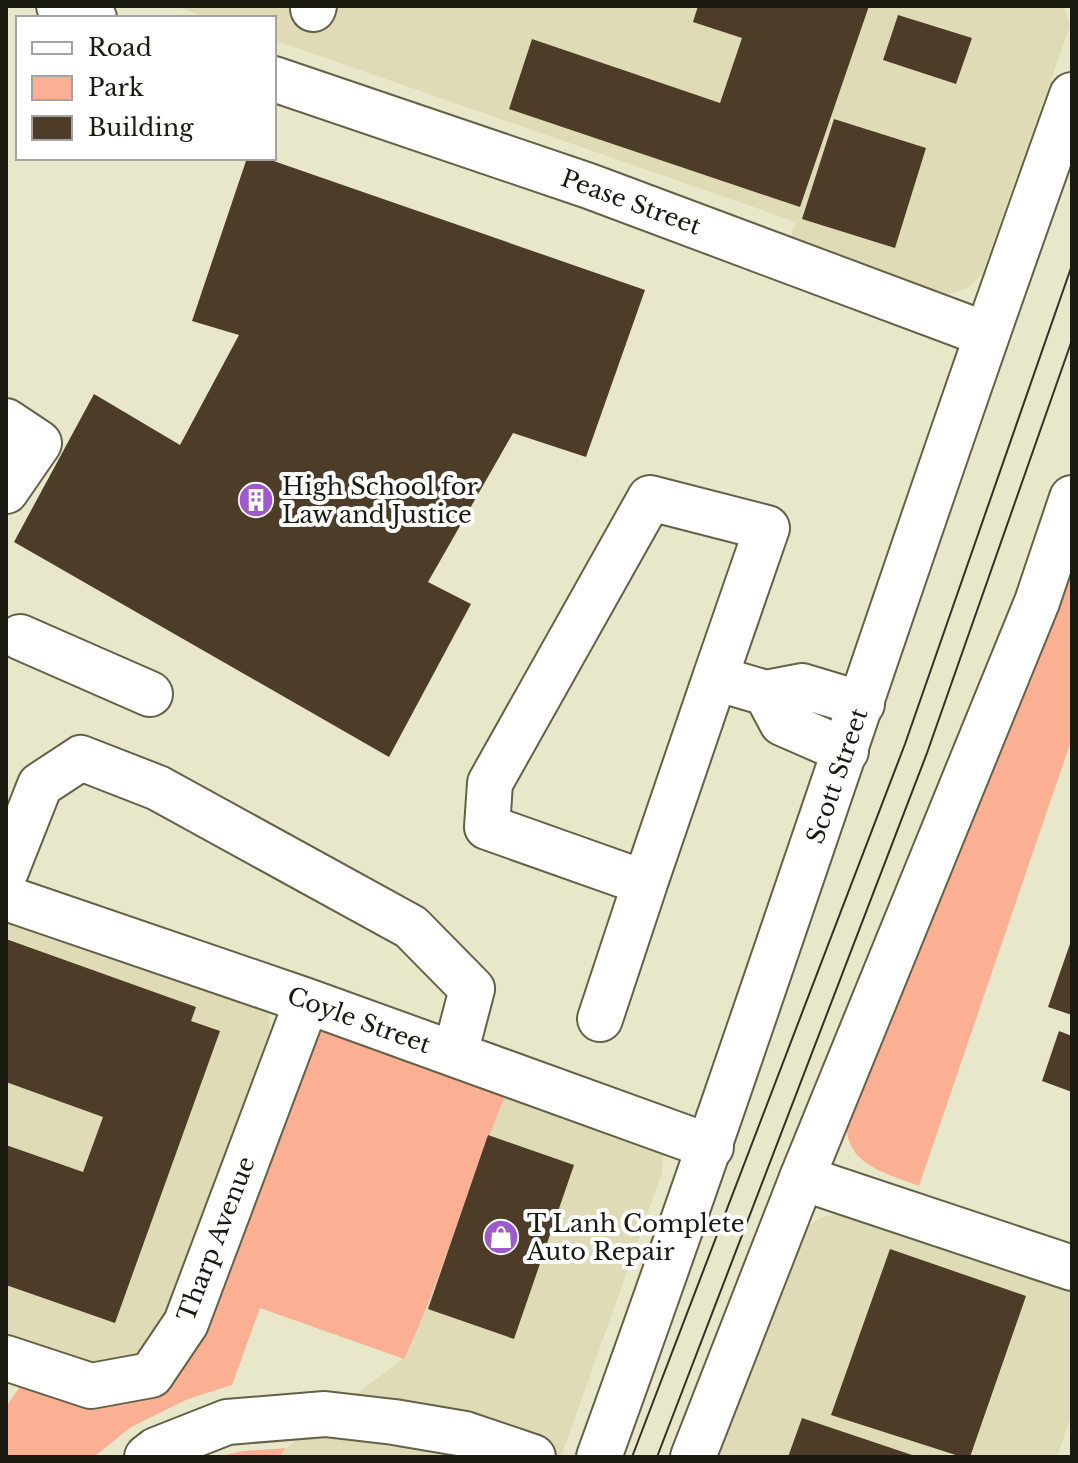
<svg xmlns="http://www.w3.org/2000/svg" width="1078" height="1463" font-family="'Libre Baskerville',serif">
	<rect width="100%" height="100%" fill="#e9e7c9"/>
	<path fill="#dfdbb6" d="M175,6H1064L1070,26L982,274L968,288L945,295L895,281L788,244L796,222L274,40V18H209Z
		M6,917L268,1009L270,1029L155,1340L145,1355L106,1373L6,1341Z
		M508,1090L664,1151L662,1173L561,1457H279L286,1448L404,1358L488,1135Z
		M842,1214L1072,1286V1413L1057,1457H719L800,1241L811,1224L825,1216Z"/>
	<path fill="#fcb093" d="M1072,572V738L919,1186C892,1175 851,1167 847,1132C847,1124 849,1114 850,1107Z
		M310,1024L508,1090C469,1178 445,1272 404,1359L260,1308L232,1385L188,1399L131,1427L94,1457H6V1407L25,1379L160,1387L183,1367L209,1304Z
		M286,1448L279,1457H218L242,1451Z"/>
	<path fill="#4d3c28" d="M698,6H869L800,207L509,109L532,39L720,103L742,38L693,22Z
		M898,15L972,38L956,84L883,60Z
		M834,119L926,148L895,248L802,219Z
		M247,158H265L645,290L586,457L513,433L428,582L471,604L389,757L14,542L94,394L180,445L239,335L192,321Z
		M1072,938V1015L1048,1007Z
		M6,939L196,1007L191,1021L220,1031L115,1323L6,1285V1145L83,1172L103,1117L6,1082Z
		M1059,1031L1072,1036V1092L1042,1081Z
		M488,1135L574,1165L514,1339L428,1309Z
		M890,1249L1026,1296L970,1457H962L831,1415Z
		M802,1418L915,1456V1457H788Z"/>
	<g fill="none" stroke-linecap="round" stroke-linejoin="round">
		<defs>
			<path id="minor" d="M59,6L94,18
				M313,9L314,6
				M274,79L589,186L985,334
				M6,421L39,443L6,491
				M20,637L150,694
				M715,678L645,883L487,827L490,783L650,498L767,528L715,678L766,693
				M846,751L782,723L766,693L802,686L862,704
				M6,871L40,785L81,758L158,788L411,927L472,989L455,1054
				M6,898L307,1001L711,1147
				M600,1019L645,883
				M802,1178L1072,1268
				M6,1358L91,1386L151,1375L186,1323L307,1001"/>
			<path id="major" d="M599,1457C763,1005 909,547 1072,95
				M693,1457L802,1178L1037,602L1072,498"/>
			<path id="highway" d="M147,1457L156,1450L227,1422L325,1414L394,1422L465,1434L533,1457"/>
		</defs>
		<use href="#minor" stroke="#636147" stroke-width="48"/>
		<use href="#major" stroke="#636147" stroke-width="48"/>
		<use href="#highway" stroke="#636147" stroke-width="48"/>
		<use href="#minor" stroke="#fff" stroke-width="44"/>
		<use href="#major" stroke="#fff" stroke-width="44"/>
		<use href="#highway" stroke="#fff" stroke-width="44"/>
		<path stroke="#343226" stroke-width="2" d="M632,1457L905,744L1072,265
			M657,1457L927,753L1072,340"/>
	</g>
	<defs>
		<symbol id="building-disc" viewBox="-11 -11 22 22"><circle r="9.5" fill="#9e59cd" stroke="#fff"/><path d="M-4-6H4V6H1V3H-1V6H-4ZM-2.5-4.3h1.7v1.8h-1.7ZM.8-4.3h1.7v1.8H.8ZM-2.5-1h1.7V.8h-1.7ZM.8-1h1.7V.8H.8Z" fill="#fff"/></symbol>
		<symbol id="shop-disc" viewBox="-11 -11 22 22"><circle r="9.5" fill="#9e59cd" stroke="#fff"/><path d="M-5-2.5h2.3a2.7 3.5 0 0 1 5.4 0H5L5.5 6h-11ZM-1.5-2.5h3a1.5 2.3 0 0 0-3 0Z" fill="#fff"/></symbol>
	</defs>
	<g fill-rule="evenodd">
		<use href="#building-disc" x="236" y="480" width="40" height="40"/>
		<use href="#shop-disc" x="481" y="1217" width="40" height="40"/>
	</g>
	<g text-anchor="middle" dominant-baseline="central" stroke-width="8" stroke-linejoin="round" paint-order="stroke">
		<g font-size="24" fill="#1b1a10" stroke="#fff">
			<text transform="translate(631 202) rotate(20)">Pease Street</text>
			<text transform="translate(837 776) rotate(-71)">Scott Street</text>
			<text transform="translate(359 1020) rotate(20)">Coyle Street</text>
			<text transform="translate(216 1239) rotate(-69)">Tharp Avenue</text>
		</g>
		<g font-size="24" fill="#1b1a10" stroke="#fff" text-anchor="start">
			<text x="282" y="486">High School for<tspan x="282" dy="28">Law and Justice</tspan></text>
			<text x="527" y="1223">T Lanh Complete<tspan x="527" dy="28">Auto Repair</tspan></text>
		</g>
	</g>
	<rect width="1078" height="1463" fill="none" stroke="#1b1a10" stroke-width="16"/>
	<rect x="16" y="16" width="260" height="144" fill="#ffffff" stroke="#a4a39f" stroke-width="2"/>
	<rect x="32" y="42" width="40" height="12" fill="#ffffff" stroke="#a4a39f" stroke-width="2"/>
	<text x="88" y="56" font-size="24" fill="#1b1a10">Road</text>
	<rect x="32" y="76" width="40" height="24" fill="#fcb093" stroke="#a4a39f" stroke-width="2"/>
	<text x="88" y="96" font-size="24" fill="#1b1a10">Park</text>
	<rect x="32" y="116" width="40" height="24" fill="#4d3c28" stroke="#a4a39f" stroke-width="2"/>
	<text x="88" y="136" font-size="24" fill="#1b1a10">Building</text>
</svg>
